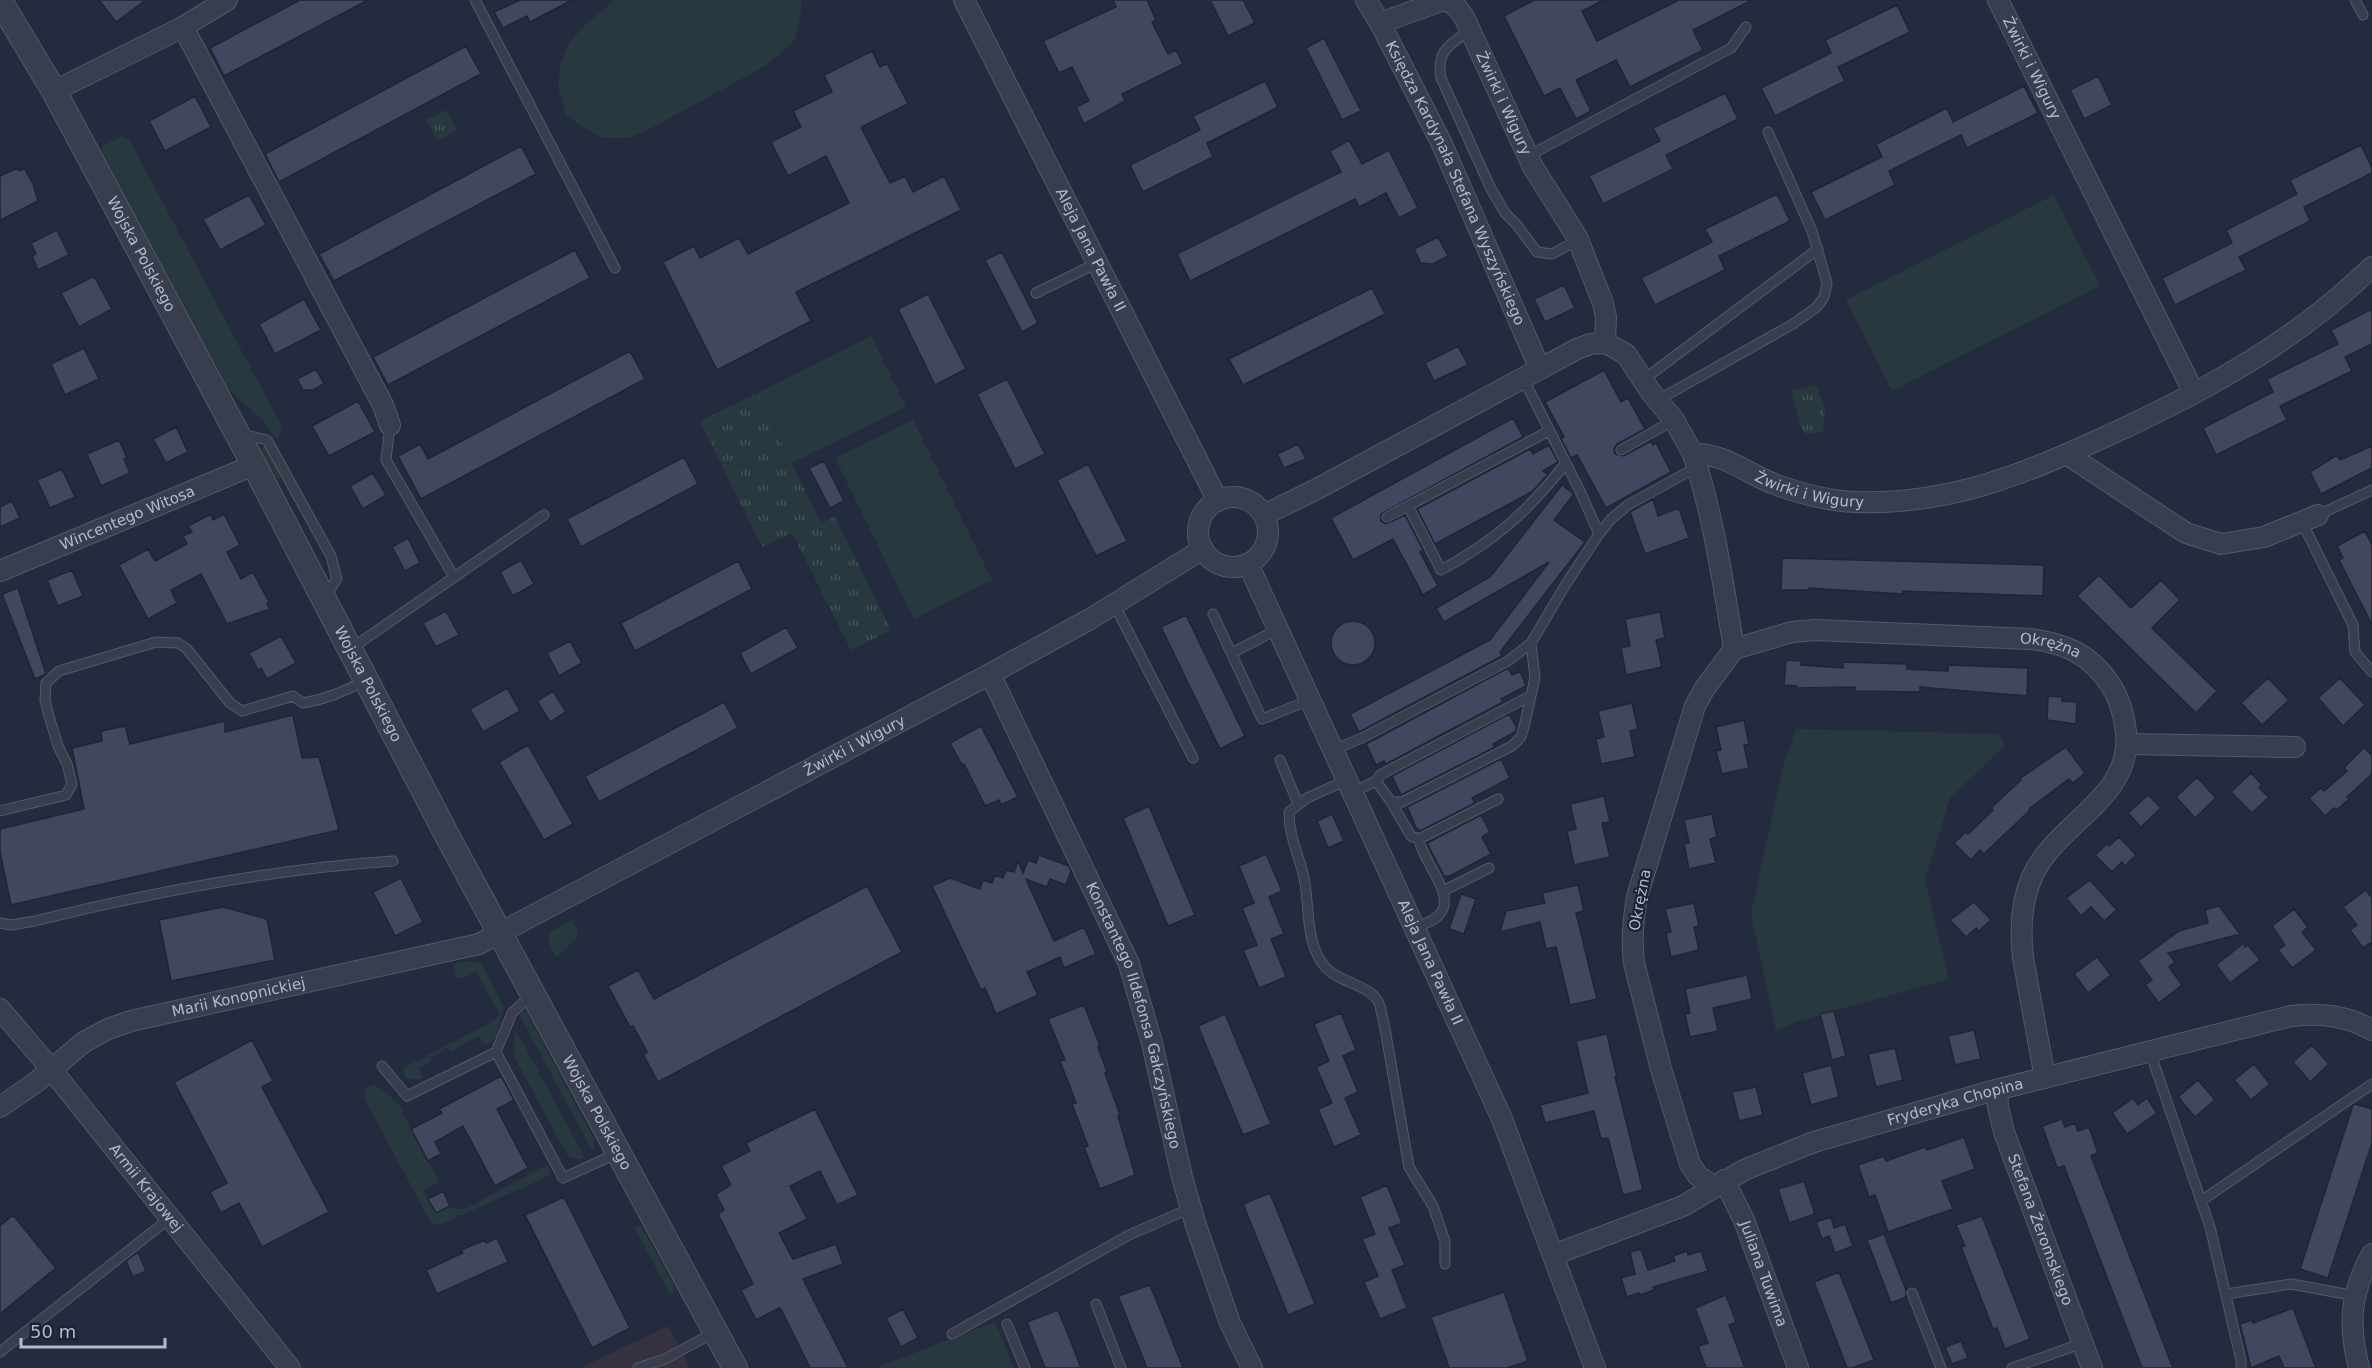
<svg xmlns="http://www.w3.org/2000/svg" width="2372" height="1368" font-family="'DejaVu Sans',sans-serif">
	<defs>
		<pattern id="park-tufts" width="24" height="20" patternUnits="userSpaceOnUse" patternTransform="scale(1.5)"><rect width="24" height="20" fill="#27383f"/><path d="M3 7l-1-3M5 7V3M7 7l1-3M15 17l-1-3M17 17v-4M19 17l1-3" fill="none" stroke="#445359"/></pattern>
	</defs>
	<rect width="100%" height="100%" fill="#252b3e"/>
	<path fill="#35313f" d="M668,1326L690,1368H580Z"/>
	<path fill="#27383f" d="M615,0H801L802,6L795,40L767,65L655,126L629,138H603L582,127L566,114L558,87L561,61L569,43L584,26Z
		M119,137H123L130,141L280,423L282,432L276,439L263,421L228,389L103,155L100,148Z
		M2054,195L2100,286L1892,391L1846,300Z
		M871,336L906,407L792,463L757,393Z
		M913,420L992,580L914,619L835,458Z
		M262,447L267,448L282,476L278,480L260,451Z
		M1796,729L1998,734L2006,745L1950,798L1925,880L1949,979L1798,1021L1776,1031L1751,914L1782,770Z
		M572,920L577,928V939L556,957L548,941L550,932Z
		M469,961L479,962L483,966L504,1007L496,1038L487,1045L482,1043L479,1036L450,1052L448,1048L430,1058L432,1061L419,1068L423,1077L421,1079H407L403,1072V1068L488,1024L500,1015L476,972L463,978H456L453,964Z
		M522,1011L527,1013L594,1139L593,1152L520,1016Z
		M516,1030L585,1158C578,1161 571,1159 566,1153L516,1060L513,1047Z
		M374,1084L398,1103L439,1182L423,1190L436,1213L450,1206L454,1209H465L543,1167H548L550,1174L540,1180L442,1224L432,1225L364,1098L365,1089Z
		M639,1226L642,1227L675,1287L671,1296L634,1227Z
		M995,1322L1014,1368H875Z"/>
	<path fill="url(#park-tufts)" d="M446,110L457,130L437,141L426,120Z
		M1816,385L1825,409L1823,432L1806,434L1800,425L1791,390Z
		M757,393L821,523L835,517L891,630L851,650L792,533L762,547L700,421Z"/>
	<path fill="#41475e" stroke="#202535" stroke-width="1.5" d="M99,0H146L116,22Z
		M300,0H368L224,76L210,48Z
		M520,0H572L530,22L527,16L503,28L494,12Z
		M1113,0H1147L1156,20L1152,22L1168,54L1176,50L1183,64L1122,94L1125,101L1084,124L1076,107L1089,101L1072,67L1059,73L1043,41L1116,7Z
		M1210,0H1243L1255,23L1228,36Z
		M1534,0H1604L1582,11L1597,41L1679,0H1752L1693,30L1703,50L1630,87L1616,60L1576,80L1591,111L1576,119L1560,88L1544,96L1504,16Z
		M1897,5L1910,32L1838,67L1845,81L1775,116L1761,88L1831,53L1825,40Z
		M1324,38L1361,111L1342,120L1306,48Z
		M466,46L481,74L279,182L265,154Z
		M872,51L880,67L887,63L908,104L861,127L890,183L905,176L913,192L944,176L961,210L796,292L811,321L717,370L663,262L694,246L700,258L739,238L748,254L849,203L826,156L788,176L771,142L801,127L793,111L832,92L824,75Z
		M2098,76L2112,105L2084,119L2070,90Z
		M1265,81L1278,107L1207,143L1213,157L1143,192L1130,165L1200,130L1193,116Z
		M2024,86L2038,113L1967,148L1961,135L1889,171L1895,185L1825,220L1811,192L1882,157L1876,144L1947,108L1953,122Z
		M1725,93L1738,119L1666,155L1673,169L1603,204L1589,176L1660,141L1653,128Z
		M195,96L211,127L165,151L149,121Z
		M1349,140L1362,164L1389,150L1418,208L1399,218L1386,193L1359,207L1355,199L1190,281L1177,254L1341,172L1330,151Z
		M2361,145L2372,168V173L2304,207L2310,221L2239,257L2246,270L2175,305L2162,278L2232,243L2226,230L2297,194L2290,180Z
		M521,146L536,174L334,281L319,254Z
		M17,168L19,171L24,168L33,184L38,201L0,220V176Z
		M1777,194L1790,221L1719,256L1725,270L1655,305L1641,278L1712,242L1705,229Z
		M249,195L266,225L220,250L203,219Z
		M57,230L69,255L38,270L32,256L36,254L31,243Z
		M1438,237L1448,256L1433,264L1421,263L1414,249Z
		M575,250L590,278L388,385L373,357Z
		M1002,252L1038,323L1022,332L985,260Z
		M94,276L112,309L79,327L61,293Z
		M1564,285L1575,308L1545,322L1534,299Z
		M1372,288L1385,314L1243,385L1229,359Z
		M928,294L966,369L935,385L898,309Z
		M304,299L321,330L275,354L259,324Z
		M2372,309V344L2345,357L2352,371L2280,406L2287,420L2216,455L2203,428L2273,392L2267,379L2338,344L2331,330Z
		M1458,346L1468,365L1434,381L1425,363Z
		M84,348L99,379L65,395L51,364Z
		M630,351L645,379L421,499L398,456L420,444L428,459Z
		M316,369L324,384L313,390H303L297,379Z
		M1604,370L1621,402L1628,398L1645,429L1617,444L1614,449L1615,454L1624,456L1651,441L1653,445L1656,443L1671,472L1606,508L1577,455L1571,458L1561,439L1564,437L1545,402Z
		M1007,379L1045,454L1015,469L977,394Z
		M358,401L375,432L329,456L312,426Z
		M1513,418L1523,437L1381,514V521L1386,524L1405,515L1423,550L1420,552L1438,586L1423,595L1393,539L1353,560L1331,518Z
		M176,427L188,452L166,463L153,439Z
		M119,440L127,458L124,459L130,473L101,486L87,454Z
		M1298,444L1306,459L1284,468L1277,454Z
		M1549,445L1558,462L1543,471L1548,474L1533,491L1435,544L1417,509L1530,449L1533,454Z
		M2372,446V468L2321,494L2310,472L2337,455L2340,460Z
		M684,457L698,484L581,547L567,519Z
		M824,461L844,501L830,508L809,468Z
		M1088,464L1127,541L1096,556L1057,480Z
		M62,469L75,497L50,508L37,480Z
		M373,473L386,495L363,509L350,486Z
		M1562,485L1574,494L1554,520L1585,542L1500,652L1502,656L1359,732L1350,714L1490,640L1549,562L1444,622L1436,608L1490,577Z
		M1653,499L1658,516L1679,508L1689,538L1645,554L1630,512Z
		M12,501L20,518L0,527V507Z
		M211,514L213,520L224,514L240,545L227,552L241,579L253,572L269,602L267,604L270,609L227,624L201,574L171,590L177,603L148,619L119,565L148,549L155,561L187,544L183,536L192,532L188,526Z
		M2365,531L2372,545V625L2339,560L2343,558L2337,546Z
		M408,538L420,563L405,571L392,547Z
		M1782,558L2044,565L2043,596L1903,591V594L1809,588V590H1781Z
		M521,560L534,584L513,596L500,572Z
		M738,561L752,589L635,651L621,623Z
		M72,570L83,596L58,606L47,580Z
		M2099,575L2130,607H2132L2161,580L2180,600L2152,628L2217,691L2196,713L2077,596Z
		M18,588L46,674L35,679L2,594Z
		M446,611L459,635L436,647L423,623Z
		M1660,612L1665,638L1656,640L1662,667L1626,675L1621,648L1630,646L1625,619Z
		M1186,615L1245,736L1220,749L1161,627Z
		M1331 643a22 22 0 1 1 44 0a22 22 0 1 1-44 0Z
		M786,627L798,648L751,674L740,653Z
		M281,636L296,663L267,679L261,668L258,670L249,653Z
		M570,641L582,663L559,676L547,653Z
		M1786,660L1801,661V665L1843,668V662L1907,664V669L1948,671V665L2028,668L2027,696L1920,687V692L1855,691V687L1797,688V686L1784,685Z
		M1508,668L1512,675L1520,671L1526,686L1501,699L1503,702L1386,764L1384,761L1376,765L1366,744Z
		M2268,678L2289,700L2262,725L2241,703Z
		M2340,678L2365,705L2343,726L2318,698Z
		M507,688L520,711L483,732L470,709Z
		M553,691L566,712L550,722L537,701Z
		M2048,696L2062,697V701L2077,702L2076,724L2047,720Z
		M724,702L738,728L599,802L585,776Z
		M1632,703L1638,729L1630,731L1635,757L1601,764L1596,739L1604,737L1598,711Z
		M1509,714L1517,728L1515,732L1493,744L1495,747L1401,795L1392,776Z
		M293,715L302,758L319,757L339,830L11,905L0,852V829L84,809L72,748L102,741L101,731L125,726L130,744L225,721V732Z
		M1744,720L1749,744L1744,745L1749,768L1722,774L1716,751L1721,750L1716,727Z
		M981,726L1018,797L1001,805L999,800L985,806L964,764L962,765L950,743Z
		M528,745L573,824L544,840L499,762Z
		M2066,747L2085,773L2073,783L2069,779L2029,809L2030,810L1984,854L1980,850L1971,860L1954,843L1966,832L1968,834L1993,810L1991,808L2021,780L2019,779Z
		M2364,747L2372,756V774L2347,797L2349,799L2337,810L2334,808L2325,816L2309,798L2321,788L2324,791L2347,771L2344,768Z
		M1501,759L1510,778L1472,798L1475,803L1420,831L1416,827L1407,807Z
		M2251,773L2262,785L2259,788L2269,797L2252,813L2231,792Z
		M2197,777L2216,798L2195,818L2176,797Z
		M2148,795L2161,808L2141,827L2128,813Z
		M1604,796L1610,822L1602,823L1610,857L1574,865L1567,831L1576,829L1570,804Z
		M1149,806L1195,915L1168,926L1123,818Z
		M1332,814L1344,841L1328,848L1317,821Z
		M1712,814L1717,837L1710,839L1716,863L1689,869L1684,844L1689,843L1684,820Z
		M1481,815L1490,832L1482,837L1491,854L1450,876H1444L1427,843Z
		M2119,837L2136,855L2125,866L2122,862L2112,872L2095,855L2107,844L2109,846Z
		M1266,854L1282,891L1269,897L1284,934L1271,939L1286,977L1259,988L1243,950L1257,945L1242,908L1254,903L1239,866Z
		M1039,855L1069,866L1071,871L1066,885L1050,879L1047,887L1026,879L1054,941L1084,927L1096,954L1064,968L1060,957L1027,972L1038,995L996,1014L985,988L981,990L932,886L950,878L980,889L983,880L992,883L995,875L1003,878L1006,870L1014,872L1018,861L1023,873L1028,860L1036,863Z
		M401,878L423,922L395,936L373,892Z
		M2090,880L2117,910L2104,921L2091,907L2081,916L2066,898Z
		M1578,885L1584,911L1576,913L1597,999L1570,1005L1556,947L1546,949L1540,922L1500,932L1506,911L1545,903L1542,893Z
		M867,886L902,952L658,1082L643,1054L647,1052L633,1026L630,1027L608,986L638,970L654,999Z
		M2366,890L2372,898V945L2370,943L2363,948L2350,930L2357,925L2343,907Z
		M1461,894L1476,899L1464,934L1449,929Z
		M1974,902L1991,920L1979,931L1976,928L1966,937L1950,920Z
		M1694,903L1699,926L1694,927L1699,950L1671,957L1666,933L1671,932L1665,909Z
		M2219,906L2240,934L2168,953L2175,962L2169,967L2182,985L2159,1003L2145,985L2152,980L2138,961L2179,931L2208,923L2205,910Z
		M223,907L267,919L275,960L171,981L159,920Z
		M2294,909L2308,927L2302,932L2316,950L2292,968L2278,950L2285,945L2272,926Z
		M2244,943L2245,947L2248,945L2260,960L2230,983L2216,965Z
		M2097,957L2111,975L2088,993L2074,974Z
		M1747,975L1752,999L1713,1008L1718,1031L1690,1037L1685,1014L1690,1013L1685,989Z
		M1084,1005L1100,1046L1098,1047L1107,1072L1105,1073L1120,1115L1118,1116L1135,1175L1100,1189L1084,1147L1088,1146L1072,1104L1076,1103L1060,1061L1065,1060L1048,1019Z
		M1834,1011L1846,1056L1832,1060L1820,1014Z
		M1341,1013L1356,1050L1343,1056L1358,1092L1345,1098L1361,1135L1334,1147L1318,1109L1332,1103L1316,1067L1329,1061L1314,1024Z
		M1225,1014L1271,1124L1243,1135L1198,1026Z
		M1974,1030L1981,1059L1955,1065L1948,1036Z
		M1607,1034L1617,1077H1615L1643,1190L1623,1195L1608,1138L1601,1139L1594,1111L1545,1123L1540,1105L1588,1093L1576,1041Z
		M252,1040L273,1081L262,1087L329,1212L262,1247L239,1203L221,1213L210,1192L227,1183L174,1082Z
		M2312,1045L2329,1064L2310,1082L2293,1062Z
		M1895,1048L1903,1080L1876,1087L1868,1054Z
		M2254,1064L2270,1084L2251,1100L2234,1080Z
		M1831,1065L1839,1097L1811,1105L1802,1073Z
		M501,1076L514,1100L497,1109L528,1168L495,1186L463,1126L435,1142L441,1154L428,1161L411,1129L442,1113L439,1109Z
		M2198,1080L2215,1100L2195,1117L2178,1097Z
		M1756,1087L1763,1115L1739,1121L1732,1092Z
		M2133,1098L2138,1105L2147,1098L2157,1113L2127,1134L2112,1113Z
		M2355,1104L2372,1109V1143L2328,1278L2300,1269L2353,1105Z
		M815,1109L858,1195L837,1205L820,1171L790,1186L807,1219L779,1233L793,1259L836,1244L843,1264L803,1279L848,1368H810L781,1309L779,1308L756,1320L741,1290L753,1284L718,1214L724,1210L716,1194L731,1185L721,1166L750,1151L746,1143Z
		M2062,1119L2065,1127L2075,1123L2078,1131L2089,1127L2098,1153L2091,1156L2173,1368H2142L2064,1166L2057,1168L2045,1134L2042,1126Z
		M1964,1137L1975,1169L1942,1181L1953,1209L1888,1232L1875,1195L1869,1197L1858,1165L1884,1156L1886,1161L1925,1147L1927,1150Z
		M1804,1181L1815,1214L1789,1223L1778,1189Z
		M1387,1185L1402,1223L1389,1228L1405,1265L1392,1270L1407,1308L1380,1319L1364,1282L1378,1276L1362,1239L1375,1234L1360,1197Z
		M443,1191L450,1206L436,1213L428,1199Z
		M1270,1193L1315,1304L1288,1315L1243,1204Z
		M564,1197L630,1328L592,1348L525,1215Z
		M13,1215L56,1268L0,1314V1226Z
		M1982,1216L2030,1339L2005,1349L1997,1328L1993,1329L1961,1247L1965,1246L1956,1225Z
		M1831,1217L1834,1228L1845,1224L1853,1246L1835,1253L1829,1236L1822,1239L1816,1222Z
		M1884,1234L1906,1290V1297L1891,1303L1867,1240Z
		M497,1238L508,1262L437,1294L426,1270L463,1253L461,1250L485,1240L486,1243Z
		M1641,1249L1648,1270L1675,1261L1673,1256L1687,1251L1688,1255L1701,1251L1708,1271L1653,1287L1654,1290L1640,1295L1639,1293L1627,1297L1621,1278L1635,1274L1630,1252Z
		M138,1252L146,1271L133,1277L126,1261Z
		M1839,1272L1874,1360L1852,1368H1847L1814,1282Z
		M1150,1285L1161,1312L1183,1368H1147L1118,1296Z
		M1504,1292L1528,1361L1507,1368H1449L1431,1317Z
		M1726,1295L1736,1322L1729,1325L1745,1368H1706L1698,1346L1708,1343L1695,1308Z
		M2293,1308L2316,1368H2284L2279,1356L2251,1368L2240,1324L2252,1320L2253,1323Z
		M903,1309L918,1338L901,1347L886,1318Z
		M1058,1310L1071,1342L1081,1368H1045L1027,1322Z
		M1961,1341L1968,1358L1952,1364L1945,1347Z"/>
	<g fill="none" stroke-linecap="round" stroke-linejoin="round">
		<defs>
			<path id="service" d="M475,0L615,268
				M2355,0L2363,15
				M1470,30C1449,45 1436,51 1441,78L1491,189L1505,213L1517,225L1537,252L1552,254L1578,240
				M1528,156L1731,48L1746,27
				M1036,293L1097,263
				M1523,378L1580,491L1599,534
				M1643,380L1818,249
				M1658,400L1793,324L1817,307L1824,297L1827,283L1812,231L1768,132
				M390,425L386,460L454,577
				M241,434L267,440L331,556L337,579L325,597
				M1621,450L1674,420
				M1408,506L1441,570C1495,541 1528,511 1566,463
				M2318,515L2372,490
				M1387,517L1549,431
				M2302,522L2353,625L2355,652L2372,672
				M1114,604L1193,758
				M1213,614L1262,719L1310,700
				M352,648L544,515
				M1232,653L1278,629
				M1333,750L1362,738L1508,661L1531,643L1566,584L1599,534L1611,519L1628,505L1697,467
				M1280,760L1298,804
				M1347,780L1307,798L1289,812C1289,838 1299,854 1304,878C1310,906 1305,938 1322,963C1336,983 1367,983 1378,1001C1381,1007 1382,1017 1384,1023L1409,1167L1433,1206L1445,1241V1264
				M1376,781L1391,802H1402L1512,746L1521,737L1524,727L1535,678L1531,643
				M1353,792L1376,781L1380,775L1530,696
				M1391,802L1411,836L1419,839L1498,799
				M0,811L66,795L72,784L67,764L58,746L49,716L45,700L46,683L59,671L156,642L178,643L187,649L230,703L242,711L293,696L303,703C327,699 345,692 365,680
				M1443,891L1489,868
				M0,923L11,925L35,921C152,892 273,869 393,861
				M1415,928C1422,925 1431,922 1437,917C1460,898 1422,862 1419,839
				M532,994L512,1013L496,1052L563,1178L618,1153
				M2150,1052L2210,1227L2241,1360V1368
				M382,1066L407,1096L496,1052
				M2201,1201L2372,1084
				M1912,1293L1941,1368
				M2226,1294L2291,1284L2356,1296
				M1096,1304L1121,1368
				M1007,1324L1025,1368
				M952,1334L1129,1235L1191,1208
				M0,1352L170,1218
				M638,1368L665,1359L715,1332
				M2012,1368L2083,1343"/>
			<g id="minor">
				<path id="s1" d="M964,0L1218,501"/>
				<path id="s2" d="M1366,0L1380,23L1441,142L1540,369"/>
				<path id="s3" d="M1998,0L2194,393"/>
				<path id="s4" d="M1380,23L1444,0L1455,5L1464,17L1533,167L1577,237L1603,303L1606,317L1605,343L1626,354L1650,391L1674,420L1693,454C1723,452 1749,475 1777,485C1802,494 1829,501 1856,502C1944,505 2018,477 2096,441C2169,408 2242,371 2306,323C2329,306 2351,287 2372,267"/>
				<path d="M183,27L383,405L390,425"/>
				<path d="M54,91L183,27L227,0"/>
				<path d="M1693,454C1714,518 1723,583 1734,649L1705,688L1695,706L1637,897C1633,920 1631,940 1634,963L1661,1069L1690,1164L1698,1176L1715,1187"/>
				<path d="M2068,455L2186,533L2221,544L2264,537L2318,515"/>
				<circle cx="1233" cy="532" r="35"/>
				<path d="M1264,515L1315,490L1577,349L1590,344L1605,343"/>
				<path id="s5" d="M1248,564L1502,1119L1595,1368"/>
				<path id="s6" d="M0,571L254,465"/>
				<path id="s7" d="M1734,649L1792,632L1815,630L2030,639C2065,643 2090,654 2110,684C2120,699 2124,714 2126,732C2133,799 2056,822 2032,877C2021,902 2020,931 2023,958L2045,1078"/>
				<path id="s8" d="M990,674L1129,964L1152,1043L1182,1177L1196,1226L1230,1323L1252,1368"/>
				<path d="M2127,744L2295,747"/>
				<path id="s9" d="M0,1009L51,1069L290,1368"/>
				<path id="s10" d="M1997,1090L1998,1107L2004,1132L2092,1368"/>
				<path id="s11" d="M0,1107L35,1083L84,1042L108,1029L131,1021L479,944L990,674L1090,619L1203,549"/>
				<path id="s12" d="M1724,1180L1744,1220L1798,1368"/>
				<path id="s13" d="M1553,1255L1683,1206L1744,1170L1814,1142L1988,1092L2291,1016C2320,1013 2346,1015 2372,1030"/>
				<path d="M2359,1368C2348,1325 2350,1293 2372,1254"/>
			</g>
			<g id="tertiary">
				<path id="s14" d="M0,1L54,91L254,465L450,841L735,1368"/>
			</g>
		</defs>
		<use href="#service" stroke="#545969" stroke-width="11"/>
		<use href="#minor" stroke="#545969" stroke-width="22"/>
		<use href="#tertiary" stroke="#545969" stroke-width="26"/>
		<use href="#service" stroke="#393e4e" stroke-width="9"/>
		<use href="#minor" stroke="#393e4e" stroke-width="20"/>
		<use href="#tertiary" stroke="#393e4e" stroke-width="24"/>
	</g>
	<g text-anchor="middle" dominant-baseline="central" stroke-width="4.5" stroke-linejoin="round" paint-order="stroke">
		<g font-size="15" fill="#b5b9c9" stroke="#1e2333">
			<text stroke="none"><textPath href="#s3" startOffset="76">Żwirki i Wigury</textPath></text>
			<text stroke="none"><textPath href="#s4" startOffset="190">Żwirki i Wigury</textPath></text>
			<text stroke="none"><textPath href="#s2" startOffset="204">Księdza Kardynała Stefana Wyszyńskiego</textPath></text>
			<text stroke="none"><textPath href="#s1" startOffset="280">Aleja Jana Pawła II</textPath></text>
			<text stroke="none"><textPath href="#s14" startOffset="290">Wojska Polskiego</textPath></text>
			<text stroke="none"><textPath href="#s4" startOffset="722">Żwirki i Wigury</textPath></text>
			<text stroke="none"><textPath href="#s6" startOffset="138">Wincentego Witosa</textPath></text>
			<text stroke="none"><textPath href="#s7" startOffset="320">Okrężna</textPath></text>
			<text stroke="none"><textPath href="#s14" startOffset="776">Wojska Polskiego</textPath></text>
			<text stroke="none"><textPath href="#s11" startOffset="939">Żwirki i Wigury</textPath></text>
			<text transform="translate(1640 900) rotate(-79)">Okrężna</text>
			<text stroke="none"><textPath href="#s5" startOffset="438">Aleja Jana Pawła II</textPath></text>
			<text stroke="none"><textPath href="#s11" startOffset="268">Marii Konopnickiej</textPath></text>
			<text stroke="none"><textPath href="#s8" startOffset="372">Konstantego Ildefonsa Gałczyńskiego</textPath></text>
			<text stroke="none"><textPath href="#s13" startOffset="432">Fryderyka Chopina</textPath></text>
			<text stroke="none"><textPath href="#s14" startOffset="1262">Wojska Polskiego</textPath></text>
			<text stroke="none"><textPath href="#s9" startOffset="231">Armii Krajowej</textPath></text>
			<text stroke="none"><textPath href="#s10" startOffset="147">Stefana Żeromskiego</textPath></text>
			<text stroke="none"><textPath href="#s12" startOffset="102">Juliana Tuwima</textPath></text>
		</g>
	</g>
	<path d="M21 1338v9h144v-9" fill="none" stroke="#b5b9c9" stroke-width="3"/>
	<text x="30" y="1338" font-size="18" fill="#b5b9c9" stroke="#1e2333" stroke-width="4.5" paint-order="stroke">50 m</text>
</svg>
